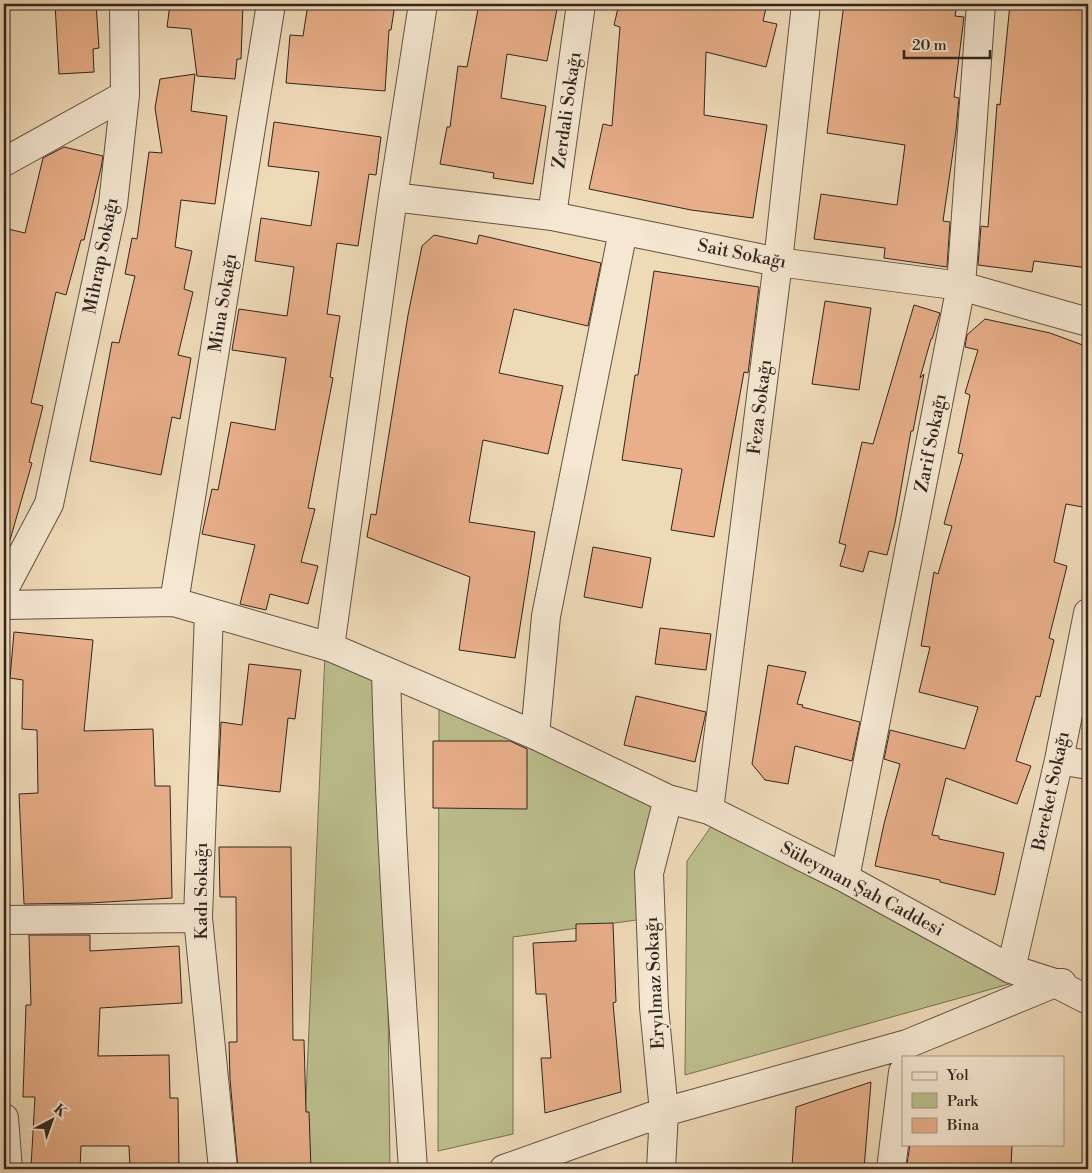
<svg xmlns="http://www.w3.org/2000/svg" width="1092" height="1173" font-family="'Libre Bodoni',serif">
	<rect width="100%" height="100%" fill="#efdab8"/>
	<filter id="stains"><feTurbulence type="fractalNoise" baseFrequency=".004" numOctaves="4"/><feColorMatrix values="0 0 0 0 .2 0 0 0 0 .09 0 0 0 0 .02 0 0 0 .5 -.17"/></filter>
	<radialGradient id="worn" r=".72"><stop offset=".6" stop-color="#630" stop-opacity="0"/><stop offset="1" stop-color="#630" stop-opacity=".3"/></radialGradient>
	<path fill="#bcbe8d" stroke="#767256" d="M325,653L384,686L390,1169H303Z
		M439,702L667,802L651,918L513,937V1134L438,1151Z
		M715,821L1013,983L685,1075L687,861Z"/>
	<path fill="#e8af8a" stroke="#31251e" d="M55,4H96L99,48L93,49L94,72L59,74Z
		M170,4H243L241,59H237L235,79L197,76L191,29L167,27Z
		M308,4H395L391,30H389L385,91L286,83L290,35L303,36Z
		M479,4H532L557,9L547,61L507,54L501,98L546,106L533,184L493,178L494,173L440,164L447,127H450L458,66L467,67Z
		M619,4H767L763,21L777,24L766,67L706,52L704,115L767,125L753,218L691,210L589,189L603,124L612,126L620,27L614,25Z
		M844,4H957L955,16L964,17L954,97L959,98L956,131L943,221L950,222L947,267L884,258L885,248L814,239L821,194L897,205L905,145L827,133Z
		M1010,4H1088V268L1034,261L1032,272L978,265L981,226L988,227L997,104L1000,105Z
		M195,74L191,111L227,116L215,204L181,200L175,247L192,251L184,289L193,292L178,355L191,358L180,419L172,417L161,475L90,461L112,342L119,343L135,276L125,274L132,238L137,239L149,152L162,153L155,108L160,79Z
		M274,122L381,137L376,175L369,174L358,246L337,243L327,314L340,316L330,377L333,378L308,508L315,509L301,562L318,566L308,604L270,594L266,610L240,604L255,545L202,534L212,489L218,490L231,422L275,430L286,358L232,350L239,309L287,316L294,267L255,261L261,218L311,226L319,172L268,166Z
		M64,147L103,156L101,168L84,240H81L66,295L56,292L31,403L43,406L29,462L32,463L10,540L4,539V228L25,233L43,158Z
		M434,235L477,244L479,235L601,263L588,326L514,309L499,373L563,386L548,454L483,440L469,522L535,532L515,658L459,650L470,577L367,537L371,514L376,515L408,315L422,246Z
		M654,271L759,287L748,373L744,372L714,537L671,530L682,469L622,460L635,375H638Z
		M825,301L871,308L859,390L812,384Z
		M914,305L940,313L932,339H931L920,378L924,374L913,431H911L895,523L887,555L869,551L863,572L840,566L846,545L839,543L862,442L873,444Z
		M985,319L1050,333L1088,347V508L1066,504L1054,562L1067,566L1049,638L1054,640L1040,697L1036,696L1016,761L1031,766L1017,804L946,778L932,835L939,836V839L1004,853L995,895L940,882V880L875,866L884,824L900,764L884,759L890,730L965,749L978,707L919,692L930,647L921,646L934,572L938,574L952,526L944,524L963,454L958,453L970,395L965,393L978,350L965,347L967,335Z
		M593,547L651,558L642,608L584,597Z
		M660,628L711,634L706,670L655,664Z
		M14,632L93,640L84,731L153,729L155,786H170L172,898L90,903L24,904L19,794L38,793L37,730L22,729L23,680L10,678Z
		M249,664L301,670L295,719L288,718L280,792L218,785L221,722L242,725Z
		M768,665L806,672L797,704L803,705L802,707L860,722L852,761L795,746L788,784L765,780L752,764Z
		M636,696L706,712L695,762L624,745Z
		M433,741H510L527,749V809L433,808Z
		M219,847H291L293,1040H304L306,1112H309L311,1169H238L230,1079L229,1042H237L236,897H220Z
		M613,923L616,1002L613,1003L621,1092L545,1113L541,1058H551L546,994H536L533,943L576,941V924Z
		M29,935H90V951L179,946L182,1003L100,1008L98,1056L169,1055L170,1098H178L179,1169H130L129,1146H81L80,1169L31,1167L35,1097H23L26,1005H31Z
		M871,1082L864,1169L792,1166L796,1107Z
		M910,1144H1012L1011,1169L907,1164Z"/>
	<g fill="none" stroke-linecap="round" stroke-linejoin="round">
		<defs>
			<path id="street" d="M4,162L125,95
				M393,197L552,216L778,262L961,286L1088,322
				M552,216L581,4
				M4,589L49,504L113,204L125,95L124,4
				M174,602L271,4
				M4,605L174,602L330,647L535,735L668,799L709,810L845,878L1011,969L1055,983L1088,1000
				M209,612L198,918L223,1169
				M330,647L393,197L423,4
				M386,671C390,837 402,1004 413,1169
				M535,735L546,616L623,231
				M1059,760L1088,765
				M709,810L778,262L806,4
				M845,878L961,286L981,4
				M4,920L198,918
				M1011,969L1059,760L1088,613
				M4,1118L8,1169
				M504,1169L664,1112L907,1044L1055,983H1062
				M661,1169L664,1112L654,1007L649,873L668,799
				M891,1169L903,1072"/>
		</defs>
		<use href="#street" stroke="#605244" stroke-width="30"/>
		<use href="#street" stroke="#f5e7d1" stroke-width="28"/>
	</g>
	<g text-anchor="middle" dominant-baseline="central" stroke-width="4" stroke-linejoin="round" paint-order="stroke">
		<g font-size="18" fill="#31251e" stroke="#f5e7d1">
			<text transform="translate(567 110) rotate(-82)">Zerdali Sokağı</text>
			<text transform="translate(742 254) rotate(11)">Sait Sokağı</text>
			<text transform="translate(101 256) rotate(-79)">Mihrap Sokağı</text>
			<text transform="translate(223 303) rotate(-81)">Mina Sokağı</text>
			<text transform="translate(760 407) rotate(-83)">Feza Sokağı</text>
			<text transform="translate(931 443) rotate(-79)">Zarif Sokağı</text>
			<text transform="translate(1051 791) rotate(-78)">Bereket Sokağı</text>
			<text transform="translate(862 889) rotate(28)">Süleyman Şah Caddesi</text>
			<text transform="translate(201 891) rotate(-90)">Kadı Sokağı</text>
			<text transform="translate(655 983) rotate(-93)">Eryılmaz Sokağı</text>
		</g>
	</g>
	<rect width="1092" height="1173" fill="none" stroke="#efdab8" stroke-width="20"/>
	<rect x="5" y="5" width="1082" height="1163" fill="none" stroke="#31251e" stroke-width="2.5"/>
	<rect x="10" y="10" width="1072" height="1153" fill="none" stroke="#31251e"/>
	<rect x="902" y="1056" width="162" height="90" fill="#f5e7d1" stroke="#a79989"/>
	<rect x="912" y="1072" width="25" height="8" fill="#f5e7d1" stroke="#a79989"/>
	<text x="947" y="1080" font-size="15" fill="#31251e">Yol</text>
	<rect x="912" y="1093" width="25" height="15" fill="#bcbe8d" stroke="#a79989"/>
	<text x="947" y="1106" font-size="15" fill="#31251e">Park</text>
	<rect x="912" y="1118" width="25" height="15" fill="#e8af8a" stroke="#a79989"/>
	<text x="947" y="1130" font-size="15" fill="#31251e">Bina</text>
	<g transform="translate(52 1120) rotate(41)" stroke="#f5e7d1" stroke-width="4" paint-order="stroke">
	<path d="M0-4L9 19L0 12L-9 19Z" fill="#31251e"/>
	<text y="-8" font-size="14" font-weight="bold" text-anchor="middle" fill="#31251e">K</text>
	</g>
	<path d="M904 50v8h86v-8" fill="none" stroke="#31251e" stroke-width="2.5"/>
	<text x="912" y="50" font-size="15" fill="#31251e" stroke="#f5e7d1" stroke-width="4" paint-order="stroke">20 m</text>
	<rect width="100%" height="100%" filter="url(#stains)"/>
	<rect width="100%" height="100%" fill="url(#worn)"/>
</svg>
